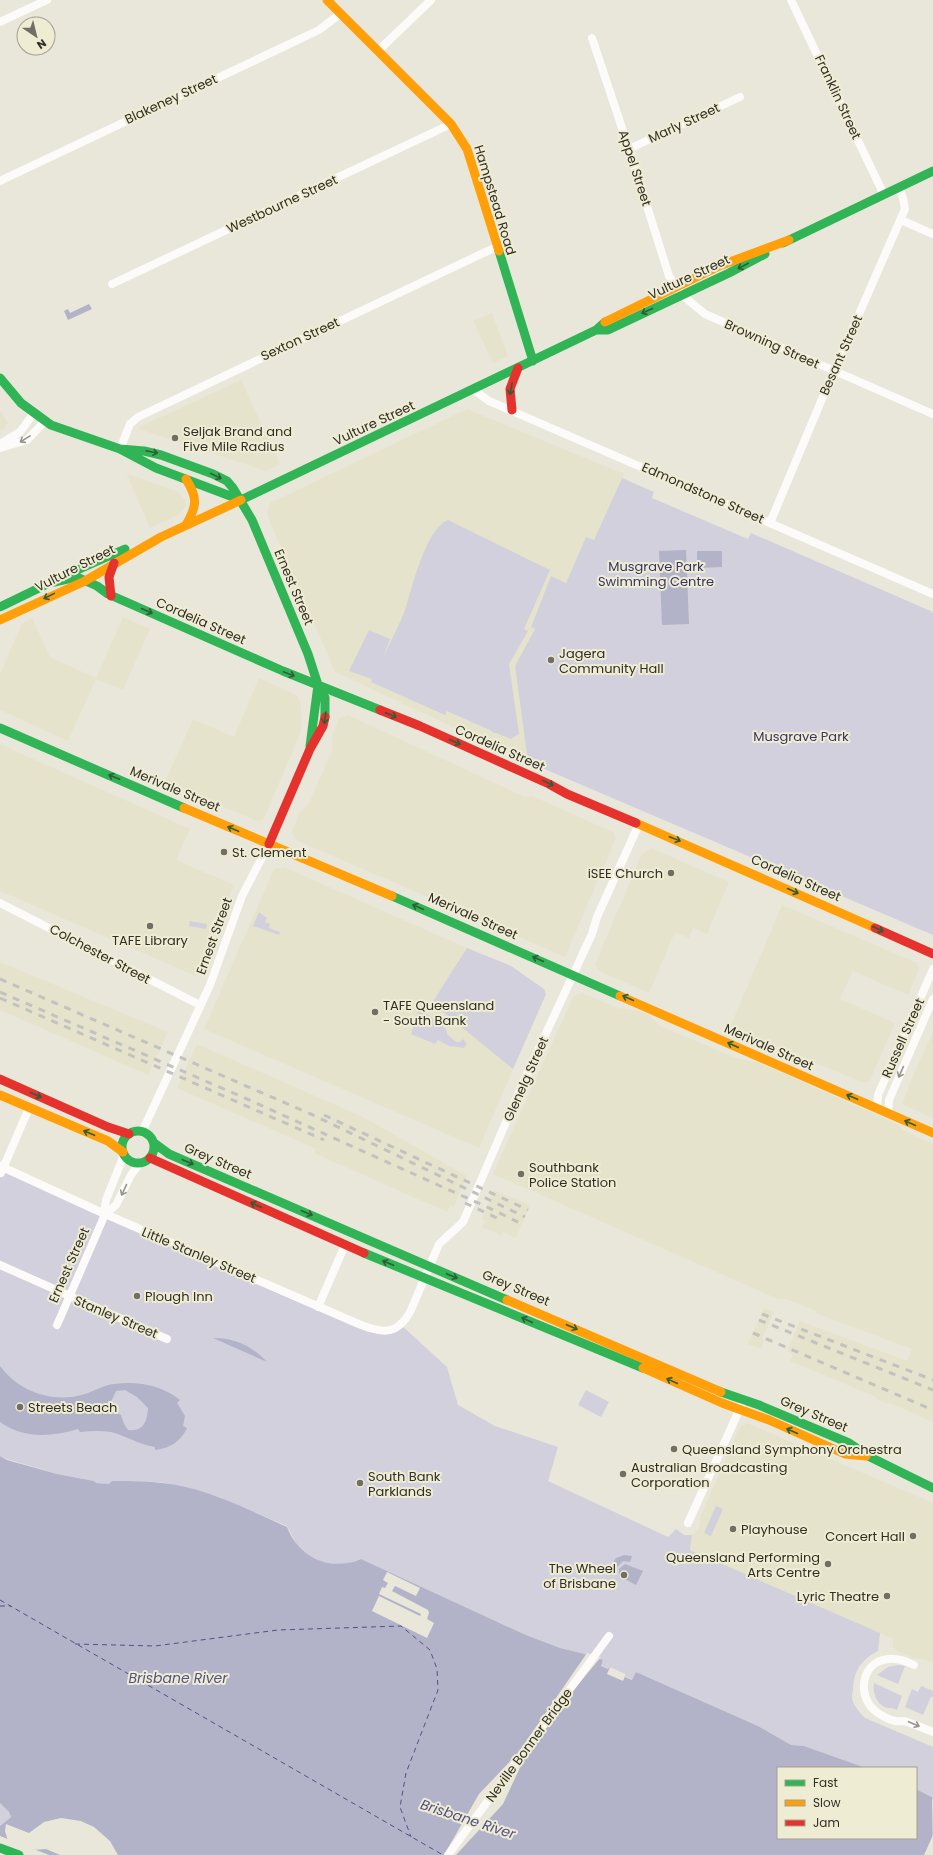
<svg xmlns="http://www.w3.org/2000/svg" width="933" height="1855" font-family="Poppins,sans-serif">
	<rect width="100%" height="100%" fill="#e9e7da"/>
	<path fill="#e6e3cc" d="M492,313L508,356L493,363L473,321Z
		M241,380L280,464L266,471L139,429V427Z
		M467,409L624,474L594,540L586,537L566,583L551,576L531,627L535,629L515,666L528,762L335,672L267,515L270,503Z
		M0,410L8,423L4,429L0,431Z
		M126,473L178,492L185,500L186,506L179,515L150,528Z
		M123,617L150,629L123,690L96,679L68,741L0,710V674L22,623L32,618L50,657L96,678Z
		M259,678L298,696L301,705L302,720L301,732L265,816L262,820L257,821L165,782L193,719L234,737Z
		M348,715L525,797L532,796L613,832L616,838L565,957L296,840L292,832L299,813L309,803L332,751L331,739L339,718Z
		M0,744L190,829L176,860L234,885L196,976L0,891Z
		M651,848L729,882L707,934L693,928L689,938L675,932L649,993L599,971L595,964L642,854Z
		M284,867L467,948L511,966L544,989L546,994L479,1148L204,1029L274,869Z
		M782,905L917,963L919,969L908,995L853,971L840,999L895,1023L870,1080L864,1083L730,1027Z
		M0,962L168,1032L148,1075L0,1010Z
		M582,993L618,1008L639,1011L650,1016L660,1026L736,1058L760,1063L899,1125L903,1130L933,1144V1422L888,1402L887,1404L876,1399V1397L790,1361L793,1354L787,1351L800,1321L907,1361L912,1349L815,1313L816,1311L797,1303L781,1298L780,1300L493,1174L572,999L575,995Z
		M933,1032V1118L902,1104L914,1073Z
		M197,1044L363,1117L467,1176L454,1207L450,1205L447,1212L314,1153L316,1149L177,1088Z
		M494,1190L530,1205L516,1238L503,1232L502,1236L482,1227L485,1221L482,1219Z
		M764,1308L774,1312L762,1340L764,1341L761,1349L748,1344Z
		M747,1423L933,1503V1663L923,1659L913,1658L897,1651L893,1647V1639L690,1550L692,1535L699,1528L701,1515L739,1428Z"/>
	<path fill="#d1d0dc" d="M622,478L654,492L652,498L748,539L751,533L933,612V935L528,762L515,666L535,629L531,627L551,576L566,583L586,537L594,540Z
		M448,520L550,570L524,629L528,631L509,664L519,734L511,739L496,733H493L492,731L447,711L445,715L371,682L372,679L349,671L369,630L390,639L383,658C390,642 399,626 405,610C412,588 426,528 448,520Z
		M259,912L267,918L265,922L270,924L269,928L280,932L279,935L253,926Z
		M190,921L207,924L206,929L189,926Z
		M467,948L511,966L544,989L546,994L513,1069L432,1003Z
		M419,1008L446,1029L447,1034L456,1042H460L463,1039L467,1044L464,1048L449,1046L438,1040L435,1044L411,1034Z
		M0,1166L376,1330L401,1325L447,1367L458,1405L495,1426L558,1447L548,1481L668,1537L676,1529L684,1535H692L690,1550L880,1633L878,1651C862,1659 854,1670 853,1688C853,1691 852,1694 852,1697C852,1704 860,1713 865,1718L933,1747V1801L931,1796L916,1789V1768H866L804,1746L791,1745L758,1726L636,1672L633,1680L625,1676L626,1674L610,1667L609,1669L601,1666L603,1660L585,1654L560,1648L526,1635L361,1559L349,1563L338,1565L319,1561L310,1556L298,1547L287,1526L219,1497L160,1482L130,1481L109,1484L96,1483L94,1481L57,1474L7,1459L0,1456Z
		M586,1390L609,1402L601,1417L578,1405Z
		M716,1506L723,1509L711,1536L704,1533Z
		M898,1665L905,1666L898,1684L877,1675L888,1667Z
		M874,1683L902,1696L897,1710C893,1708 890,1708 888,1708C877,1706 872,1692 874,1683Z
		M921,1686L933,1691V1697H931L923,1715L905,1707L912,1689L918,1692Z
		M0,1803L9,1812L11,1817L0,1826Z"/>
	<path fill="#b2b2c8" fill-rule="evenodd" d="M89,304L92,309L68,320L64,311L68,309L70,313Z
		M686,550L689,624L662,625L659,551Z
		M697,551H722V567L697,568Z
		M213,1338C235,1338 252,1346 267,1362Z
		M0,1366C19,1392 54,1404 85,1394C95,1391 104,1385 114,1384C138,1381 161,1385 180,1400L177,1403L185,1416L183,1426L187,1428C180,1442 171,1448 155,1450V1447C142,1445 131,1439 118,1434C106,1430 93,1431 80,1432L78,1429C51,1437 24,1439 0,1422ZM125,1390L137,1397L148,1408C147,1421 144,1432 128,1430L124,1424L121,1415L114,1411L110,1404L116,1391Z
		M0,1456L7,1460L57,1474L94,1481L96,1483L109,1484L112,1481C133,1481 155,1481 176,1485C215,1492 251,1511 287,1527C299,1558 330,1572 361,1559L526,1635L560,1648L585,1654L603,1660L601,1666L608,1669L610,1667L626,1674L625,1677L632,1680L636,1672L758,1726L791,1745L804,1746L866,1768H778V1838H916V1789L932,1797L933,1855H49L0,1836V1826L11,1817L9,1812L0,1803Z
		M624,1555L632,1556L630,1562L623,1561L616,1568L611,1566L616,1558Z
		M625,1564L643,1571L636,1585L619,1576V1569Z"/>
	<path fill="#e9e7da" d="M387,1572L420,1588L416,1596L395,1586L392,1591L428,1610L429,1613L427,1619L434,1623L427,1638L372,1611L379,1596L420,1616L421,1614L379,1594L382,1587L385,1588L388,1583L383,1580Z
		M587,1653L601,1657L572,1692L525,1757L503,1804L456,1855H444L479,1794L518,1753Z
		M610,1667L626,1674L623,1681L607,1674Z
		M61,1818L81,1821L94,1827L110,1841L118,1855H60L46,1849L33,1850L8,1841L5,1831L6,1824L29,1833L44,1822Z
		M933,1835V1855H924Z"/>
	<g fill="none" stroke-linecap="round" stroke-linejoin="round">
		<path stroke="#535185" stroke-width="1" stroke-dasharray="5 4" stroke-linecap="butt" d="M0,1600L443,1855
			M0,1606H11
			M75,1644L155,1646L278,1630L401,1626L430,1650L437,1669L438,1690L406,1773L400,1807L411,1837"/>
		<path stroke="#fcfbf9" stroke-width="8" d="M791,0L884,195
			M0,22L47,0
			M592,38L629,149L669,276L682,295L705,314L933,414
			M378,51L431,0
			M629,149L740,97
			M0,181L319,30L340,14
			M901,220L933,234
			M112,284L451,124
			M474,390L489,401L933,594
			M0,444L20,432L34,413
			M0,448L27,440L45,421
			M120,449L130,424L138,417L496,247
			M770,523L827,387L905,209L903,198L899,187
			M0,903L200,1005
			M877,1108L878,1095L933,969
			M888,1112L889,1100L933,999
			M142,1132L210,985L242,896L269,844
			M0,1166L96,1210L354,1322C379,1332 396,1339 411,1310L439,1244L463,1222L522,1085L592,934L597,917L639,824
			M1,1173L29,1108
			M105,1214L116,1205L131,1175L140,1163
			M0,1265L167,1339
			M318,1307L345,1245
			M57,1325L103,1219L106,1200L124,1155
			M688,1523L741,1406
			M914,1665C906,1661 898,1658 888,1659C862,1662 857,1693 873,1709C878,1714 889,1720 895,1721C899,1722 903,1720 907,1722C916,1725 925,1729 933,1732
			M448,1855L609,1636"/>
		<path stroke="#30b455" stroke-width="9" d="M783,243L933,171
			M499,251L533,361
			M596,330H608L729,273L765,254
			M0,378L21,403L51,425L120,449L156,468L241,500
			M120,449L144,451L161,455L213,474L227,481L233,488L252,520L308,654L318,685L325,698V717
			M241,500L596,330L605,322
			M54,582L77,577L97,586L108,594L283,671L380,710
			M0,607L68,574L125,549
			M0,728L184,808
			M310,746L318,685
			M392,896L620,996
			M122 1147a16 16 0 1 1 32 0a16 16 0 1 1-32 0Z
			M154,1143L169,1154L507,1300
			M364,1253L643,1368
			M721,1392L759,1405L849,1443L868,1456L933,1488
			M0,1848L19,1855"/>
		<path stroke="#ff9f0a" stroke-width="9" d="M327,0L451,124L467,149L499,251
			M605,322L719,266L789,240
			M186,479C198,498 197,506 186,525
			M0,620L85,581L161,537L241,500
			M184,808L392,896
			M636,823L875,928
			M620,996L933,1133
			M0,1095L108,1141L123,1152
			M507,1300L721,1392
			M643,1368L722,1403L769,1420L845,1454L866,1456"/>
		<path stroke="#e5322d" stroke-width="9" d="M512,410L510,389L518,368
			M111,596L109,577L114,563
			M380,710L420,726L549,784L567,794L636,823
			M269,844L310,749L323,726L325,717
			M875,928L933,954
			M0,1079L108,1127L129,1134
			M150,1158L364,1253"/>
		<path stroke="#c2c2be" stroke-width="3" stroke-dasharray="7 7" stroke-linecap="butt" d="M0,979L313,1115L525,1217
			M0,992L247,1099L487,1207L522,1224
			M0,998L324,1140
			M324,1115L528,1210
			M465,1203L499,1219
			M762,1314L933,1380
			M759,1320L933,1390
			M753,1333L933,1410"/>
	</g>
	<defs><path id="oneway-shaft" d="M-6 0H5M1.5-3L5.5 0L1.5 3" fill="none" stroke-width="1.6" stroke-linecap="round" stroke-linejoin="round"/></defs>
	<g stroke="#305d36">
		<use href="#oneway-shaft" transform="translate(743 266) rotate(152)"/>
		<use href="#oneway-shaft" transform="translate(647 311) rotate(155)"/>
		<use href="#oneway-shaft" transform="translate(511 389) rotate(101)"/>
		<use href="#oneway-shaft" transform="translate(152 452) rotate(12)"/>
		<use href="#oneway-shaft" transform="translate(216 476) rotate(26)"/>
		<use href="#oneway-shaft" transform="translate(49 596) rotate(154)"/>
		<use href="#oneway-shaft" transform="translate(147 611) rotate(24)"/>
		<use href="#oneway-shaft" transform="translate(289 674) rotate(22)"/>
		<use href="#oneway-shaft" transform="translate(391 715) rotate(22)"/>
		<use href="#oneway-shaft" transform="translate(325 718) rotate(98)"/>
		<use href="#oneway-shaft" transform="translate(455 742) rotate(24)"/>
		<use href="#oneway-shaft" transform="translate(114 777) rotate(-157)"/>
		<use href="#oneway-shaft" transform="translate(548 783) rotate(26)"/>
		<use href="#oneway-shaft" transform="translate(233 829) rotate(-157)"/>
		<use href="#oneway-shaft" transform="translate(675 839) rotate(22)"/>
		<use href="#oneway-shaft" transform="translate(793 891) rotate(24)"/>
		<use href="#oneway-shaft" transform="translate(418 907) rotate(-156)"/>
		<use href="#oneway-shaft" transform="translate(878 929) rotate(24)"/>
		<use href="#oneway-shaft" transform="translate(538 959) rotate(-156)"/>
		<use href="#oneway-shaft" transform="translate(628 998) rotate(-156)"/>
		<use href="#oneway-shaft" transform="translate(733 1045) rotate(-156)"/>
		<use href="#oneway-shaft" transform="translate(36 1095) rotate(24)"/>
		<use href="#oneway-shaft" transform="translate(852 1097) rotate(-157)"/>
		<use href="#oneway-shaft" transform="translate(910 1123) rotate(-156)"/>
		<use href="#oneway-shaft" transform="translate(89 1133) rotate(-157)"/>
		<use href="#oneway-shaft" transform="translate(188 1162) rotate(23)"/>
		<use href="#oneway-shaft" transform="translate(256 1205) rotate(-156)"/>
		<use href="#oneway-shaft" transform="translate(307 1213) rotate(23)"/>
		<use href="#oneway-shaft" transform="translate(388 1263) rotate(-157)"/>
		<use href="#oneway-shaft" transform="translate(452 1276) rotate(23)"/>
		<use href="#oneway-shaft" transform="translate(527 1320) rotate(-156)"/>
		<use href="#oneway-shaft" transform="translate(572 1327) rotate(23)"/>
		<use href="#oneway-shaft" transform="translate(672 1381) rotate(-155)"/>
		<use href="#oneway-shaft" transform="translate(792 1431) rotate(-156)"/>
	</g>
	<g stroke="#96948f">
		<use href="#oneway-shaft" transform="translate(25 439) rotate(148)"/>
		<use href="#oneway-shaft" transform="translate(901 1072) rotate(114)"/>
		<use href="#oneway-shaft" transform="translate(124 1190) rotate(115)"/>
		<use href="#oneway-shaft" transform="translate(914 1724) rotate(23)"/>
	</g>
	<g fill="#716f64" stroke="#efecd4" stroke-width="1.5">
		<circle cx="175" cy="438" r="4"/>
		<circle cx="551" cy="660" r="4"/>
		<circle cx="224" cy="852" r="4"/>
		<circle cx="671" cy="873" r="4"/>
		<circle cx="150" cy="926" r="4"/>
		<circle cx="375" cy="1012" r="4"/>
		<circle cx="521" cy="1174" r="4"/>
		<circle cx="137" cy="1296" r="4"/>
		<circle cx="20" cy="1407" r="4"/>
		<circle cx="674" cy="1449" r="4"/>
		<circle cx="623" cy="1474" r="4"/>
		<circle cx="360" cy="1483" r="4"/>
		<circle cx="733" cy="1529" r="4"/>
		<circle cx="913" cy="1536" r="4"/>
		<circle cx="828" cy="1564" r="4"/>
		<circle cx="624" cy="1575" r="4"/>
		<circle cx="887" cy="1596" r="4"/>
	</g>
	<g text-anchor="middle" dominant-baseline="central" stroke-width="4" stroke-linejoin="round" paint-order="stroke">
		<g font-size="13" fill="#302e25" stroke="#efecd4">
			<text transform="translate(838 97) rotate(65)">Franklin Street</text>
			<text transform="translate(171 99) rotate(-25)">Blakeney Street</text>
			<text transform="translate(684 123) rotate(-25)">Marly Street</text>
			<text transform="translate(635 168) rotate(72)">Appel Street</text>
			<text transform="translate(495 200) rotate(73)">Hampstead Road</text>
			<text transform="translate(282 204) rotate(-25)">Westbourne Street</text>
			<text transform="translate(689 277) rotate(-25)">Vulture Street</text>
			<text transform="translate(300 339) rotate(-25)">Sexton Street</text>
			<text transform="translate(772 344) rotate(24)">Browning Street</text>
			<text transform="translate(841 355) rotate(-66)">Besant Street</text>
			<text transform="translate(374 423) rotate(-25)">Vulture Street</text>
			<text transform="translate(703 493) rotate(24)">Edmondstone Street</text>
			<text transform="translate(75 568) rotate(-27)">Vulture Street</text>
			<text transform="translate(294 587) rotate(67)">Ernest Street</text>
			<text transform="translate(201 621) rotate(24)">Cordelia Street</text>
			<text transform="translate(500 748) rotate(24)">Cordelia Street</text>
			<text transform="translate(175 789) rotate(23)">Merivale Street</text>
			<text transform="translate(796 878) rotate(24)">Cordelia Street</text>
			<text transform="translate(473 916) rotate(24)">Merivale Street</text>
			<text transform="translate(214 936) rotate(-70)">Ernest Street</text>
			<text transform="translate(100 954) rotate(28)">Colchester Street</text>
			<text transform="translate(903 1038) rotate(-66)">Russell Street</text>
			<text transform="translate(769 1047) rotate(24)">Merivale Street</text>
			<text transform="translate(526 1079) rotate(-66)">Glenelg Street</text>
			<text transform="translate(218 1161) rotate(23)">Grey Street</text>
			<text transform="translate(199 1255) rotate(23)">Little Stanley Street</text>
			<text transform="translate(69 1265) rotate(-66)">Ernest Street</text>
			<text transform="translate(516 1288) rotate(23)">Grey Street</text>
			<text transform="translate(116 1317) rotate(23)">Stanley Street</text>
			<text transform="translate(814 1414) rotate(23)">Grey Street</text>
			<text transform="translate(529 1745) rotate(-54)">Neville Bonner Bridge</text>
		</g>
		<g font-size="13" fill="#302e25" stroke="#efecd4" text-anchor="start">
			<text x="183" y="431">Seljak Brand and<tspan x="183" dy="15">Five Mile Radius</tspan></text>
			<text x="559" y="653">Jagera<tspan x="559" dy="15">Community Hall</tspan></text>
			<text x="232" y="852">St. Clement</text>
			<text x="663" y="873" text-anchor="end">iSEE Church</text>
			<text x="150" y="940" text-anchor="middle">TAFE Library</text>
			<text x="383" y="1005">TAFE Queensland<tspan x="383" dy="15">- South Bank</tspan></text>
			<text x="529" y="1167">Southbank<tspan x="529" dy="15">Police Station</tspan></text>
			<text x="145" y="1296">Plough Inn</text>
			<text x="28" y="1407">Streets Beach</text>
			<text x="682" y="1449">Queensland Symphony Orchestra</text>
			<text x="631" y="1467">Australian Broadcasting<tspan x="631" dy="15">Corporation</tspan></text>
			<text x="368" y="1476">South Bank<tspan x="368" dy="15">Parklands</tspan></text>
			<text x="741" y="1529">Playhouse</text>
			<text x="905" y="1536" text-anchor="end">Concert Hall</text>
			<text x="820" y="1557" text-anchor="end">Queensland Performing<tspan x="820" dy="15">Arts Centre</tspan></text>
			<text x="616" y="1568" text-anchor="end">The Wheel<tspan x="616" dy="15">of Brisbane</tspan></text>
			<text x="879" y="1596" text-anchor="end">Lyric Theatre</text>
		</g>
		<g font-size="13" fill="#373465" stroke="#efecd4">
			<text x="656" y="566">Musgrave Park<tspan x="656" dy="15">Swimming Centre</tspan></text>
			<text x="801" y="736">Musgrave Park</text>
		</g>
		<g font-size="14" font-style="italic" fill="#535185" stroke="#efecd4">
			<text x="178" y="1678">Brisbane River</text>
			<text transform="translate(468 1819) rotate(18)">Brisbane River</text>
		</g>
	</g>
	<rect x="777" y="1767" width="140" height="72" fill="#efecd4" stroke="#a3a08e"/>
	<rect x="785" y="1780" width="20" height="6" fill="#30b455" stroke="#a3a08e"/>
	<text x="813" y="1787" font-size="12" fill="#302e25">Fast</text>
	<rect x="785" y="1800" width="20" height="6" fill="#ff9f0a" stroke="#a3a08e"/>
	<text x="813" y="1807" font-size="12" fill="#302e25">Slow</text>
	<rect x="785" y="1820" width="20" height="6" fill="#e5322d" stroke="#a3a08e"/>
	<text x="813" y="1827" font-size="12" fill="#302e25">Jam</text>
	<g transform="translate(36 36) rotate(145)"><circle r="19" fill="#efecd4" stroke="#a3a08e"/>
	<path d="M0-3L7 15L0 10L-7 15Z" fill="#716f64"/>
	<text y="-6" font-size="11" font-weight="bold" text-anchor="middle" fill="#302e25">N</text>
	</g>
</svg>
